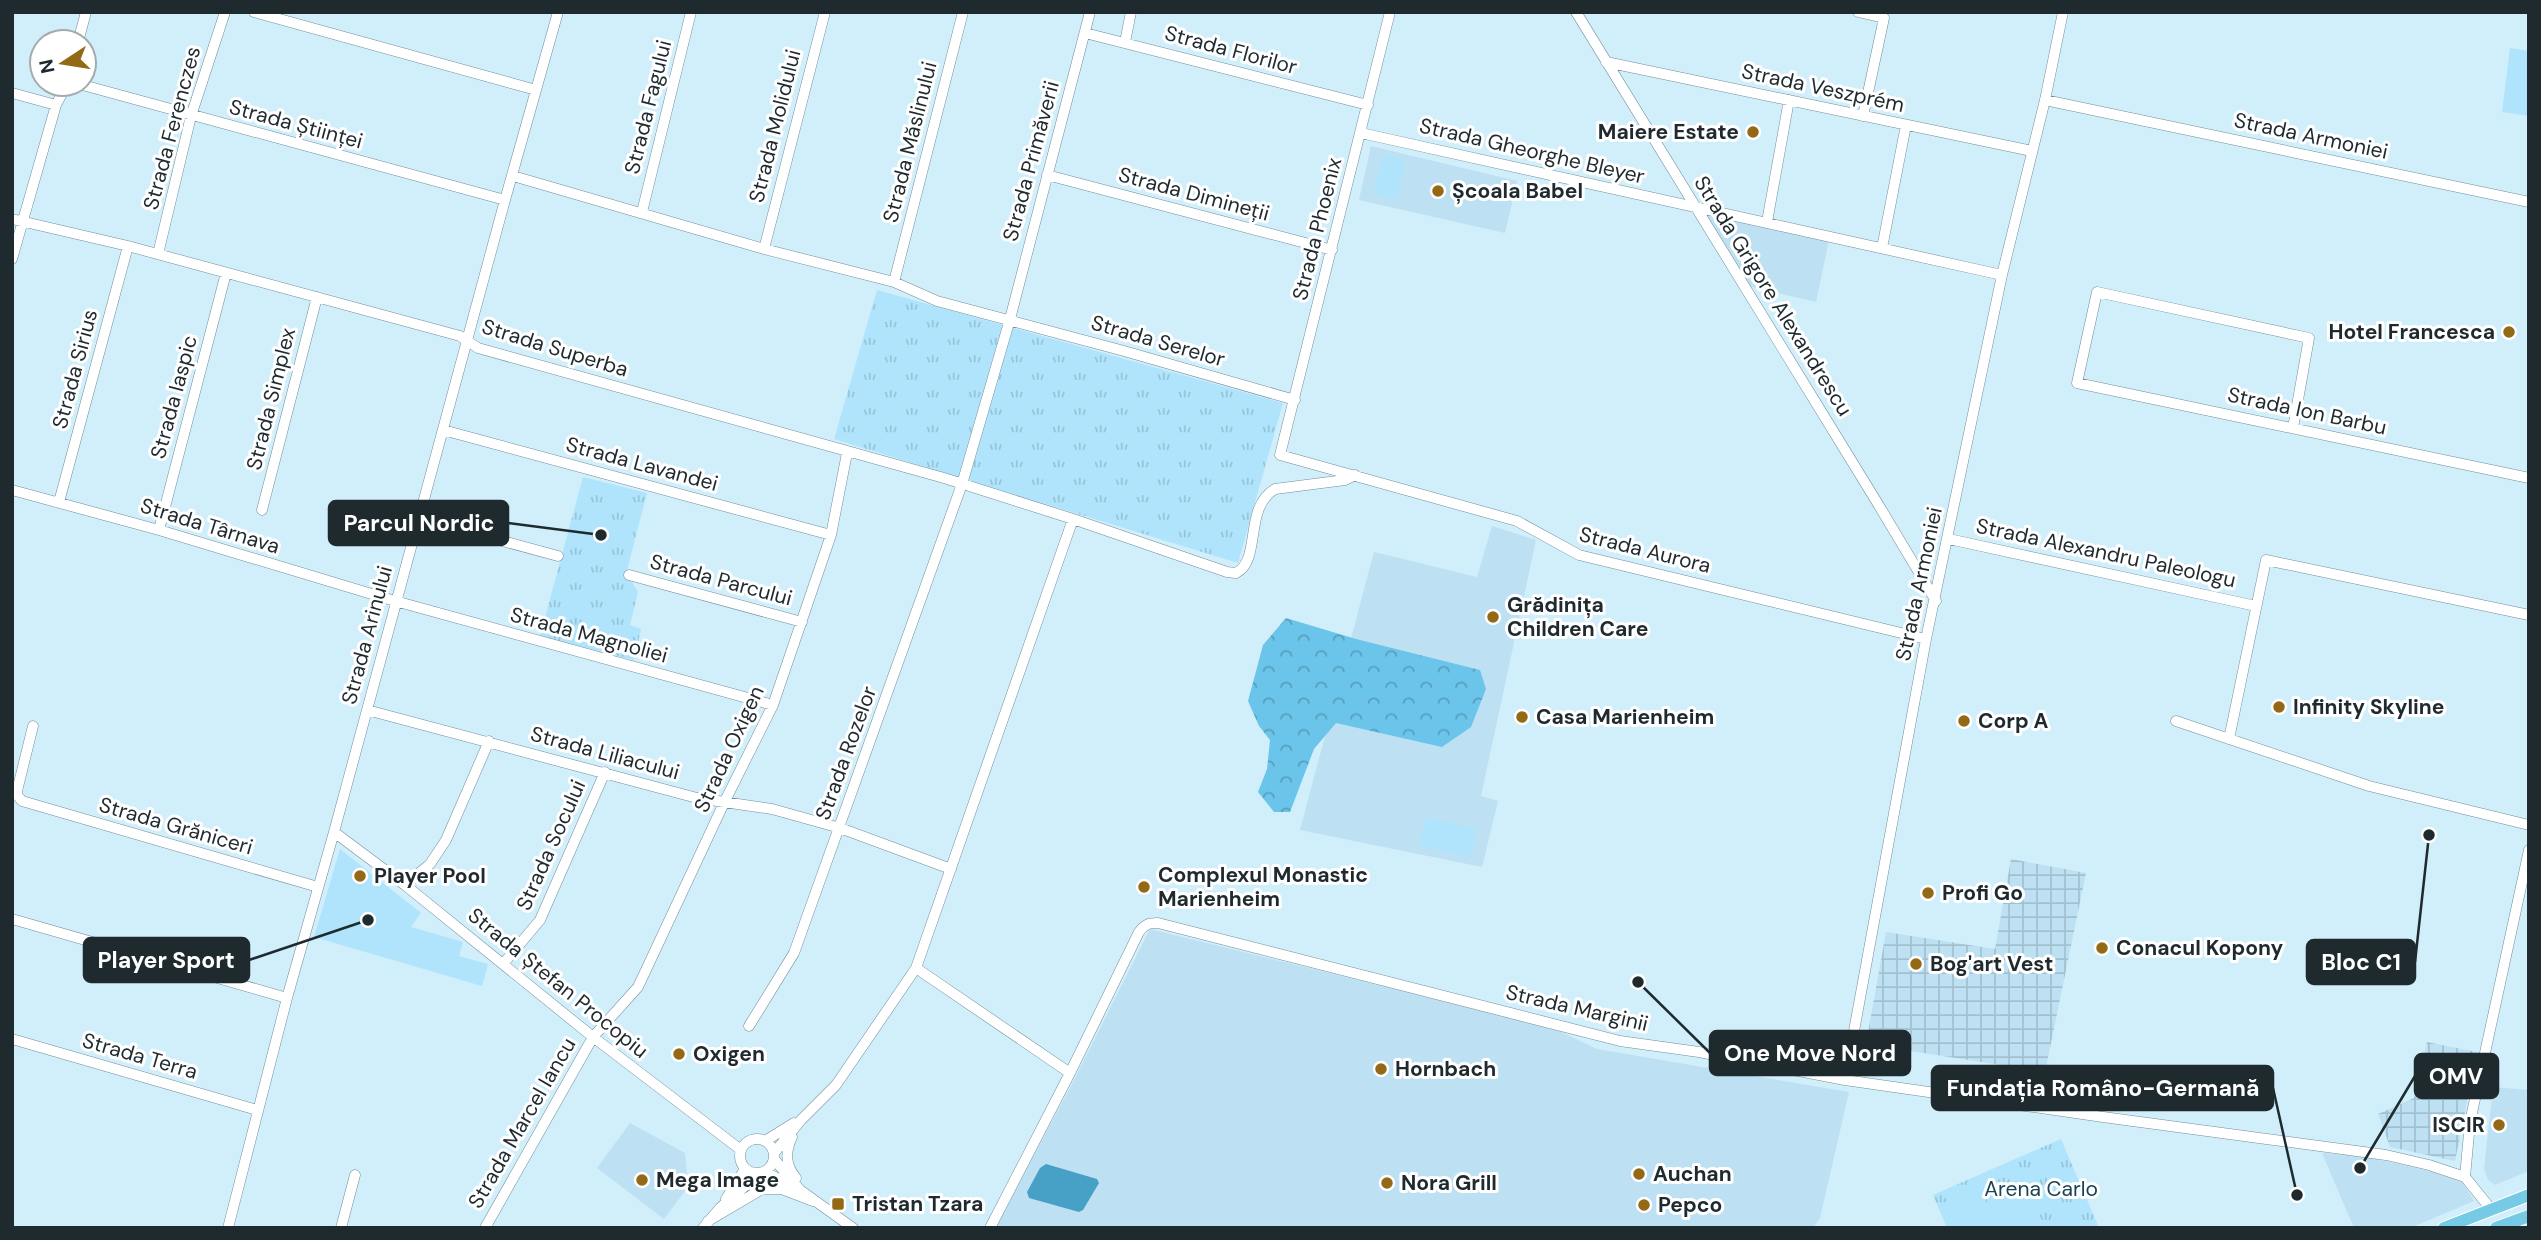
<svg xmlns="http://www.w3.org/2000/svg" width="2541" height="1240" font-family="'DM Sans',sans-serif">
	<defs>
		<pattern id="industrial-grid" width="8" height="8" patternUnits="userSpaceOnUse" patternTransform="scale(1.75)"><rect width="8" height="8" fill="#bde1f2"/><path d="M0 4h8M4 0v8" fill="none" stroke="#a2c1d0"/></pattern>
		<pattern id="grass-tufts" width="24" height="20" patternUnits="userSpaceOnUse" patternTransform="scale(1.75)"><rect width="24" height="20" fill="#afe4fc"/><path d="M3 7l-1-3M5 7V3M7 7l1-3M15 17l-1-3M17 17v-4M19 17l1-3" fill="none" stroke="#96c4d8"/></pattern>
		<pattern id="forest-crowns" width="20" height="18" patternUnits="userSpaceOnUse" patternTransform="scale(1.75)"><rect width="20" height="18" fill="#6bc4e9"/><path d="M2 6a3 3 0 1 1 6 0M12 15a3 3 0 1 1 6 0" fill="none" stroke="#579fbd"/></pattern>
	</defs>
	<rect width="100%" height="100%" fill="#d1eefb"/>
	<path fill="#bde1f2" d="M1371,146L1517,181L1505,233L1359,200Z
		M1706,214L1829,240L1816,302L1748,286Z
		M1492,526L1536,540L1481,796L1498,801L1482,867L1300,830L1374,552L1477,577Z
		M1150,929L1553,1028L1597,1049L1849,1092L1820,1218L1813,1228H995L1071,1086Z
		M2493,1087L2529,1090V1171L2495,1185L2488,1180L2484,1169Z
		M630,1123L685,1153L688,1187L664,1219L597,1168Z
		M2322,1153L2367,1157L2434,1172L2462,1182L2474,1201L2410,1228H2354Z"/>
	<path fill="url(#industrial-grid)" d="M2011,859L2086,873L2045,1072L1866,1044L1886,932L1995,949Z
		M2427,1042L2477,1052L2455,1161L2390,1147L2378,1114L2414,1098Z"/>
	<path fill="url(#grass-tufts)" d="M877,290L1283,403L1238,563L834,439Z
		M583,477L647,493L625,578L631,580L638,592L630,625L641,629L634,660L540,636Z
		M2061,1139L2099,1228H1947L1933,1195Z"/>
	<path fill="url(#forest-crowns)" d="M1286,618L1356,639L1480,670L1486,689L1471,727L1442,747L1336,723L1314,749L1290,812H1274L1258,792L1267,769L1270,740L1259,726L1248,701L1263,645Z"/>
	<path fill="#afe4fc" d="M2510,48L2529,51V116L2502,112Z
		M1383,154L1406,159L1397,200L1373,194Z
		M1425,817L1477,829L1471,857L1419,846Z
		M340,849L421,913L411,927L463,942L459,956L488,964L482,986L314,937Z
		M2024,1177L2045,1228H1998L1984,1194Z
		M1977,1184L1996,1228H1958L1945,1197Z"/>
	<path fill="#47a1c6" d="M1046,1164L1097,1179L1099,1183L1083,1210L1079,1212L1029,1198L1027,1192L1040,1168Z"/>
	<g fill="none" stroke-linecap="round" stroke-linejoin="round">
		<defs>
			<path id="minor" d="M254,12L536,90
				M1390,12L1280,455L1517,521L1579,555L1926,639
				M1576,12L1878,504L1936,601
				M1858,12L1884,18L1863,116
				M1085,33L1368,105
				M78,42L86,12
				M1125,42L1131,12
				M1606,62L2032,151
				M79,84L505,200
				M12,93L56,105
				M2045,100L2529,202
				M1361,133L2002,275
				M1047,175L1332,250
				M513,176L764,249L894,282L937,301L1124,351L1295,400
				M642,212L691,12
				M12,219L128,246L460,336L478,348L944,478L1073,519L1227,572L1236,573C1262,560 1243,508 1275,489L1345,480L1355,475
				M1767,222L1789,100
				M1882,248L1906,125
				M764,249L825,12
				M158,254L191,116L225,12
				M12,259L56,105L67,84
				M894,282L963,12
				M2293,428L2309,338L2097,292L2077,383L2529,478
				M443,430L831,535
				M12,490L159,530L395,601L773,705
				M59,502L128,246
				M262,510L317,297
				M418,518L558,556
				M159,530L226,273
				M1949,539L2256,606
				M629,575L802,622
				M367,710L697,798L772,809L840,828L951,869
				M2176,721L2369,786L2529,825
				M33,726L17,791V795L22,801L318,887
				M2229,739L2266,560L2529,615
				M334,832L405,885L593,1037L741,1150
				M405,885L430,864L446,840L489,741
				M12,919L287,998
				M503,964L540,920L605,772
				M916,968L1070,1073
				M749,1026L794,953L962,484L1010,319L1090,12
				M12,1039L257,1110
				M1845,1080L1926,639L2002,275L2045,100L2063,12
				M792,1137C785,1152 785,1165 796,1178
				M740 1156a17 17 0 1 1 34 0a17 17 0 1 1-34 0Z
				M765,1141L794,1123
				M774,1153L801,1120L836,1085L916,968L1073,519
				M774,1159L800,1190L853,1228
				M765,1172L793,1186
				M726,1199L745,1169
				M2490,1208L2465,1177L2470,1122L2529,850
				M708,1221L762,1189H782L813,1201
				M228,1228L287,998L334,832L505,200L558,12
				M341,1228L355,1175
				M485,1228L593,1037L638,987L724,803L773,705L831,535L847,453
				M703,1228L720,1208L760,1173
				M990,1228L1070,1073L1139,932C1145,924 1149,923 1158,923L1620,1041L1699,1052L1845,1080L2103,1117L2386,1155L2429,1165L2465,1177"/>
			<path id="major" d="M2444,1228L2529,1195
				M2496,1228L2529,1216"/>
		</defs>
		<use href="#minor" stroke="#738d99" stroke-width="11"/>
		<use href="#major" stroke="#fff" stroke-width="14"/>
		<use href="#minor" stroke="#fff" stroke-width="10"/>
		<use href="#major" stroke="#76cae6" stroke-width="12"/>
	</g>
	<g fill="#946915" stroke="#fff" stroke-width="2.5">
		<circle cx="1753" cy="132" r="7"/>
		<circle cx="1438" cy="191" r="7"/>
		<circle cx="2509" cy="332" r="7"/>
		<circle cx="1493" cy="617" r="7"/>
		<circle cx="2279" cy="707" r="7"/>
		<circle cx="1522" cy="717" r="7"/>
		<circle cx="1964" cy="721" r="7"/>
		<circle cx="360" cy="876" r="7"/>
		<circle cx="1144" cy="887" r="7"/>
		<circle cx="1928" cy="893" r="7"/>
		<circle cx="2102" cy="948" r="7"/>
		<circle cx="1916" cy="964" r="7"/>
		<circle cx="679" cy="1054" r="7"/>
		<circle cx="1381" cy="1069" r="7"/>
		<circle cx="2499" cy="1125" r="7"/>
		<circle cx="1639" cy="1174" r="7"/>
		<circle cx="642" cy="1180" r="7"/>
		<circle cx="1387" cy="1183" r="7"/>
		<rect x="831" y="1197" width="14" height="14" rx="3.5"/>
		<circle cx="1644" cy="1205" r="7"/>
	</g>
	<g text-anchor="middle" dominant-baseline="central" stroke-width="6" stroke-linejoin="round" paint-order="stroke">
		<g font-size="21" fill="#1f2a2f" stroke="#fff">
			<text transform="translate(1231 50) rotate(15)">Strada Florilor</text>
			<text transform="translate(1823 88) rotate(12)">Strada Veszprém</text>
			<text transform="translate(648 107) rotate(-76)">Strada Fagului</text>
			<text transform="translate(296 124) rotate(15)">Strada Științei</text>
			<text transform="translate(775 126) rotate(-76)">Strada Molidului</text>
			<text transform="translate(172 128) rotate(-75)">Strada Ferenczes</text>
			<text transform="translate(2311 136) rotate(12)">Strada Armoniei</text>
			<text transform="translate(910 142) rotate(-76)">Strada Măslinului</text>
			<text transform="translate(1532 151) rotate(13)">Strada Gheorghe Bleyer</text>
			<text transform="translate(1031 161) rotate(-75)">Strada Primăverii</text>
			<text transform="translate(1194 194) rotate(15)">Strada Dimineții</text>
			<text transform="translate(1317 229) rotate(-76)">Strada Phoenix</text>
			<text transform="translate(1773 296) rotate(58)">Strada Grigore Alexandrescu</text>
			<text transform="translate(1158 341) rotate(16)">Strada Serelor</text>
			<text transform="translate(555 348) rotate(17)">Strada Superba</text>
			<text transform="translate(75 369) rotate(-75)">Strada Sirius</text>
			<text transform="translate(174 397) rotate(-75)">Strada Iaspic</text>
			<text transform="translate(271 399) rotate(-76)">Strada Simplex</text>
			<text transform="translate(2307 411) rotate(12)">Strada Ion Barbu</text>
			<text transform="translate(642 464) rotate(15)">Strada Lavandei</text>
			<text transform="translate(210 526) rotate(17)">Strada Târnava</text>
			<text transform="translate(1645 550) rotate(14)">Strada Aurora</text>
			<text transform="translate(2106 553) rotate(12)">Strada Alexandru Paleologu</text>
			<text transform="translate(721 580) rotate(15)">Strada Parcului</text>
			<text transform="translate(1919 584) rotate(-78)">Strada Armoniei</text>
			<text transform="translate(367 635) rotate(-75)">Strada Arinului</text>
			<text transform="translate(589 635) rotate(15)">Strada Magnoliei</text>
			<text transform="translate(729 749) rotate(-65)">Strada Oxigen</text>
			<text transform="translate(605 753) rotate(15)">Strada Liliacului</text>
			<text transform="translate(846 753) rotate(-70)">Strada Rozelor</text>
			<text transform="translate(176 826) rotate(16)">Strada Grăniceri</text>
			<text transform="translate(551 845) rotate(-66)">Strada Socului</text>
			<text transform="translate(558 983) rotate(39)">Strada Ștefan Procopiu</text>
			<text transform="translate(1577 1008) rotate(13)">Strada Marginii</text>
			<text transform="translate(140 1056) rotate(16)">Strada Terra</text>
			<text transform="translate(522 1123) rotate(-60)">Strada Marcel Iancu</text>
		</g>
		<g font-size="21" font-weight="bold" fill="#1f2a2f" stroke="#fff" text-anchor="start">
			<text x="1739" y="132" text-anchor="end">Maiere Estate</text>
			<text x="1452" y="191">Școala Babel</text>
			<text x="2495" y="332" text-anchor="end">Hotel Francesca</text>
			<text x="1507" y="605">Grădinița<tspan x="1507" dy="24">Children Care</tspan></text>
			<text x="2293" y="707">Infinity Skyline</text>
			<text x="1536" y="717">Casa Marienheim</text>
			<text x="1978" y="721">Corp A</text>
			<text x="1158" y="875">Complexul Monastic<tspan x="1158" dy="24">Marienheim</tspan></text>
			<text x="374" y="876">Player Pool</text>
			<text x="1942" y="893">Profi Go</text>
			<text x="2116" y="948">Conacul Kopony</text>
			<text x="1930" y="964">Bog'art Vest</text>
			<text x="693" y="1054">Oxigen</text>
			<text x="1395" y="1069">Hornbach</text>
			<text x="2485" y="1125" text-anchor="end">ISCIR</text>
			<text x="1653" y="1174">Auchan</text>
			<text x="656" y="1180">Mega Image</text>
			<text x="1401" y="1183">Nora Grill</text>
			<text x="852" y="1204">Tristan Tzara</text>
			<text x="1658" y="1205">Pepco</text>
		</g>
		<g font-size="21" fill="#1a4252" stroke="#fff">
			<text x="2041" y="1189">Arena Carlo</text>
		</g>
	</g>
	<path fill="none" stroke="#1f2a2f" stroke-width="2.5" d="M601 535L508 523M368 920L249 960M2429 835L2415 962M1638 982L1710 1053M2360 1168L2415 1076M2297 1195L2273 1088"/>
	<g fill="#1f2a2f" stroke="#fff" stroke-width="2.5">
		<circle cx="601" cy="535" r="7"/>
		<circle cx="368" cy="920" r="7"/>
		<circle cx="2429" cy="835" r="7"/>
		<circle cx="1638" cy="982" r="7"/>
		<circle cx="2360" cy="1168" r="7"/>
		<circle cx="2297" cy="1195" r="7"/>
	</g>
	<g fill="#1f2a2f" stroke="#1f2a2f" stroke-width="2.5">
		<rect x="329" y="501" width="179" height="44" rx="7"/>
		<rect x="84" y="938" width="165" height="44" rx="7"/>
		<rect x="2307" y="940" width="108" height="44" rx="7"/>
		<rect x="1710" y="1031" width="200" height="44" rx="7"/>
		<rect x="2415" y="1054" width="83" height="44" rx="7"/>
		<rect x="1932" y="1066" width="341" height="44" rx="7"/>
	</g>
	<g font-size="23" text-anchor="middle" font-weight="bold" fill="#fff">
		<text x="419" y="531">Parcul Nordic</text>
		<text x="166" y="968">Player Sport</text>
		<text x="2361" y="970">Bloc C1</text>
		<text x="1810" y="1061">One Move Nord</text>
		<text x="2456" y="1084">OMV</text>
		<text x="2103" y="1096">Fundația Româno-Germană</text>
	</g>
	<rect width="2541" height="1240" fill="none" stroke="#1f2a2f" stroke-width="28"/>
	<g transform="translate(63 63) rotate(258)"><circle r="33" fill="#ffffff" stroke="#a5aaac" stroke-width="2"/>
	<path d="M0-5L12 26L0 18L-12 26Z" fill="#946915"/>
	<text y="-10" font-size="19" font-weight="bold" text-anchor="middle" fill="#1f2a2f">N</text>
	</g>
</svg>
